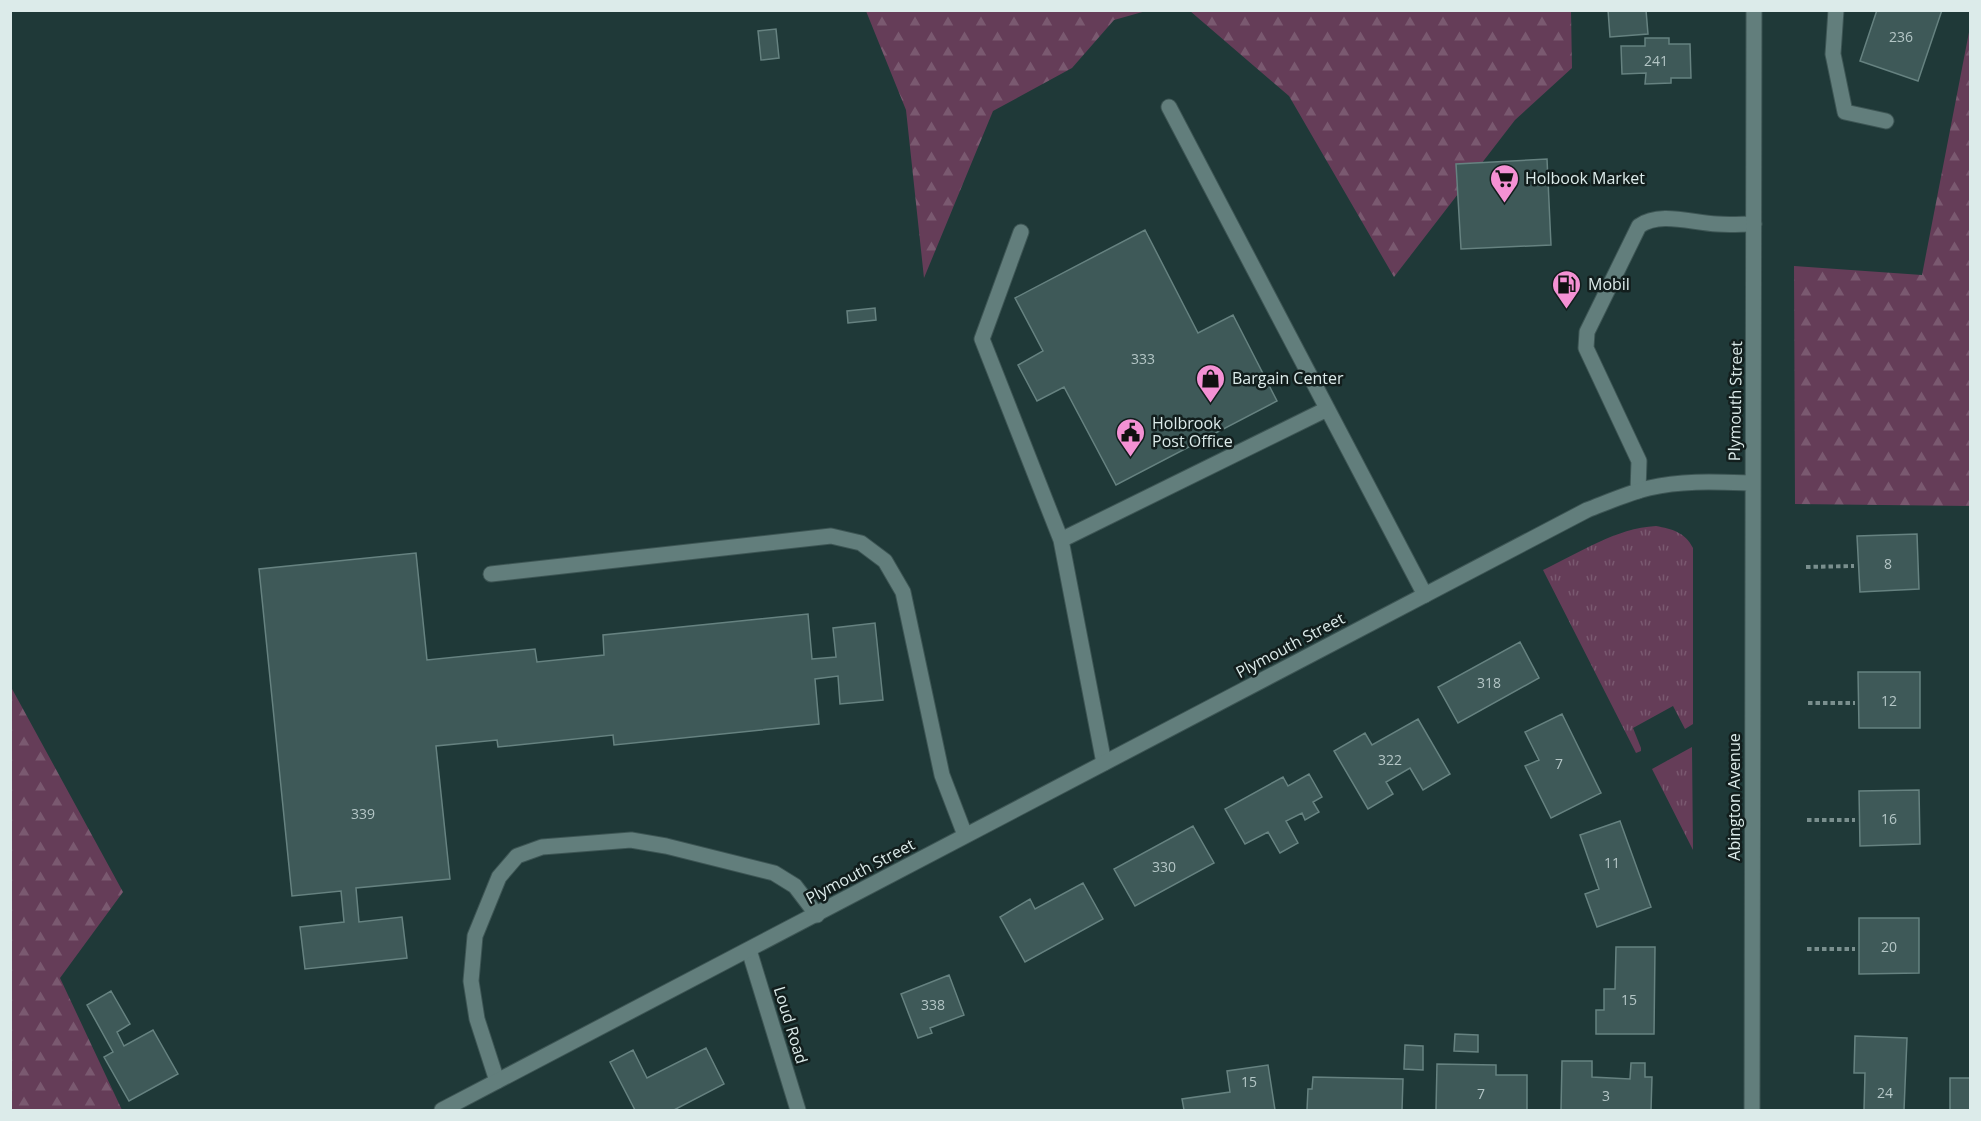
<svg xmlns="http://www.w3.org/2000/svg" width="1981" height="1121" font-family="'Open Sans',sans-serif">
	<defs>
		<pattern id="grass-tufts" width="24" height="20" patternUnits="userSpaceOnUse" patternTransform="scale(1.5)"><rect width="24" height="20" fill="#653d58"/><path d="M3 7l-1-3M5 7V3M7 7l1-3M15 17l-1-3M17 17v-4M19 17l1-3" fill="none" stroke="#7a5970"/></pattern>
		<pattern id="forest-firs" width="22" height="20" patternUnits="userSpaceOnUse" patternTransform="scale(1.5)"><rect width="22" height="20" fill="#653d58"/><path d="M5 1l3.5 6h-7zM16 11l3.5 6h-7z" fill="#7a5970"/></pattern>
	</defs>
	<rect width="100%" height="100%" fill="#1f3938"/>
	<path fill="url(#grass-tufts)" d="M1656,526C1672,529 1685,532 1693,548V724L1685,729L1673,706L1633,728L1641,748V751L1636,753L1543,570C1579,553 1616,528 1656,526Z
		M1692,747L1693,850L1652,769Z"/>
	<path fill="url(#forest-firs)" d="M866,11H1146L1114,20L1072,68L993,111L924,278L906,110Z
		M1190,11H1571L1572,68L1515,120L1394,277L1289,96Z
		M1970,27V506L1795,504L1794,266L1922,275Z
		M11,687L123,892L60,978L122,1110H11Z"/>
	<path fill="#3e5958" stroke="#668280" stroke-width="1.5" d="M1608,10H1646L1648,34L1610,37Z
		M1877,10H1942L1918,81L1860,61Z
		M776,29L779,58L761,60L758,31Z
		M1645,38H1669V44H1690L1691,78H1671V83L1645,84L1646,73L1622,74L1621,46H1645Z
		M1547,159L1551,245L1461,249L1456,164Z
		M1145,230L1198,333L1233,315L1277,401L1116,485L1064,387L1037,401L1018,365L1043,351L1015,298Z
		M875,308L876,320L848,323L847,311Z
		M1917,534L1919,589L1860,592L1857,536Z
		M416,553L427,660L535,649L537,662L604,655L603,635L808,614L812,659L836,657L833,628L875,623L883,700L840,704L838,676L815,679L819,724L614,745L613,735L498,747L497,740L436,746L450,879L356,888L359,922L402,917L407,958L305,969L300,927L344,922L341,891L292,896L259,569Z
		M1520,642L1539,678L1458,723L1438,687Z
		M1858,672H1920V728H1859Z
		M1562,714L1601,793L1551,818L1525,766L1539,760L1525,732Z
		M1418,719L1450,774L1423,790L1410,768L1386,782L1393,794L1368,809L1334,751L1365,733L1372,745Z
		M1309,774L1322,797L1313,802L1319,812L1305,820L1302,813L1286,821L1298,843L1280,853L1268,832L1245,844L1225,809L1283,777L1288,786Z
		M1919,790L1920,844L1860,846L1859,791Z
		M1620,821L1651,907L1597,927L1585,894L1599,889L1580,835Z
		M1193,826L1214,863L1135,906L1114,869Z
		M1083,883L1103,919L1025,962L1000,917L1030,899L1035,909Z
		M1859,918H1919V973L1859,974Z
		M1616,947H1655L1654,1034H1596V1010H1604V989H1615Z
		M949,975L964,1015L930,1028L932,1033L918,1038L901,994Z
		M111,991L130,1024L117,1032L124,1046L153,1030L178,1074L129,1101L104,1057L113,1052L87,1005Z
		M1455,1034L1478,1035V1052L1454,1051Z
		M1855,1036L1907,1038L1904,1110H1864L1865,1073H1854Z
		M1405,1045L1423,1046V1070L1404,1069Z
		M706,1048L724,1084L674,1110H635L610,1062L633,1050L647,1078Z
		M1562,1061H1592V1077L1630,1079L1631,1063H1645V1077H1652L1651,1110H1561Z
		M1437,1064L1496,1065V1075H1527V1110H1436Z
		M1268,1065L1275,1110H1184L1182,1099L1230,1092L1227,1071Z
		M1313,1077L1403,1079L1402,1110H1307L1308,1089H1312Z
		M1950,1078H1970V1110H1950Z"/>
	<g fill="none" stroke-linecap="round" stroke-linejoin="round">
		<defs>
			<path id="lane" d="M1836,10L1833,54L1845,112L1886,121
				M1169,107L1425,595
				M1021,232L982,339L1061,540
				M1638,491L1639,461L1586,348L1587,332L1639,226C1660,211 1692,223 1717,224C1729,225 1742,224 1754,224
				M491,574L831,536L861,543L885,561L903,592L942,775L965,835
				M1104,763L1061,540L1327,409
				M497,1081L477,1019L471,981L475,936L499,877L517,856L542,847L631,840L666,846L774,873L795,886L817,915"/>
			<path id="street" d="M749,950L798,1110"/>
			<path id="secondary" d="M442,1110L1587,510C1608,502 1628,493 1649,488C1683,480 1718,482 1752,483
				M1752,1110L1754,10"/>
		</defs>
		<use href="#lane" stroke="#3d5554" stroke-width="17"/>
		<use href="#street" stroke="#3d5554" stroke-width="17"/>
		<use href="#secondary" stroke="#3d5554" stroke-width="17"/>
		<path stroke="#7a8f8e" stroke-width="4" stroke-dasharray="4.5 3" stroke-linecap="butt" d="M1806,567L1854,566
			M1808,703H1855
			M1807,820H1855
			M1807,949H1855"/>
		<use href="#lane" stroke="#627e7c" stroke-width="15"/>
		<use href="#street" stroke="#627e7c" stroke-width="15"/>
		<use href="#secondary" stroke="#627e7c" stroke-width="15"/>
	</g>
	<defs>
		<symbol id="supermarket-pin" viewBox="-11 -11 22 30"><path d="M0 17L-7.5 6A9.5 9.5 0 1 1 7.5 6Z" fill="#f491d4" stroke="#121e1d"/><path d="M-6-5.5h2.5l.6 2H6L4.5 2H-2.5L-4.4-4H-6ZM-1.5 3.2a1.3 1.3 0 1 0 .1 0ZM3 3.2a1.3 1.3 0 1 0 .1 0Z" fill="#111"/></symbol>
		<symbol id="fuel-pin" viewBox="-11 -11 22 30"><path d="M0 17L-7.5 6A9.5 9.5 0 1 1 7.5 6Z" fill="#f491d4" stroke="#121e1d"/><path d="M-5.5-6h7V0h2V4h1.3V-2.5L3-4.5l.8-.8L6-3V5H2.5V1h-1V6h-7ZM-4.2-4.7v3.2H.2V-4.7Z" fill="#111"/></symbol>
		<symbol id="shop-pin" viewBox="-11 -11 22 30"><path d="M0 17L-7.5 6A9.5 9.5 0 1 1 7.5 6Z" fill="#f491d4" stroke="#121e1d"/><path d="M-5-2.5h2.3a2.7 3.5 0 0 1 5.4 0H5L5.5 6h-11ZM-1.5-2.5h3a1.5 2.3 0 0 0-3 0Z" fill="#111"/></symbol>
		<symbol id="civic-pin" viewBox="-11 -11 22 30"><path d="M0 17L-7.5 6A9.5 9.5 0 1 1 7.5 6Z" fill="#f491d4" stroke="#121e1d"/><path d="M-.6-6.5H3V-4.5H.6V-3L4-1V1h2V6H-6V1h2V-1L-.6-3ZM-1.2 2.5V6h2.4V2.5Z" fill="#111"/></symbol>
	</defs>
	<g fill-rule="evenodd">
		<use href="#supermarket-pin" x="1488" y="162" width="33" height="45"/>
		<use href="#fuel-pin" x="1550" y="268" width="33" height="45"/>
		<use href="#shop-pin" x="1194" y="362" width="33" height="45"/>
		<use href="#civic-pin" x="1114" y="416" width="33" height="45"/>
	</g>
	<g text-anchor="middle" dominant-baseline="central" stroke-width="5" stroke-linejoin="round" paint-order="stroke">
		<g font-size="14" fill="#b4c6c6">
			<text x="1901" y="36">236</text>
			<text x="1656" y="60">241</text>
			<text x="1143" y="358">333</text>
			<text x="1888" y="563">8</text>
			<text x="1489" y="682">318</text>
			<text x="1889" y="700">12</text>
			<text x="1390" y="759">322</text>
			<text x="1559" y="763">7</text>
			<text x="363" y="813">339</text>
			<text x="1889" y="818">16</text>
			<text x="1612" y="862">11</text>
			<text x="1164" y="866">330</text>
			<text x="1889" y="946">20</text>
			<text x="1629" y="999">15</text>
			<text x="933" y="1004">338</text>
			<text x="1249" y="1081">15</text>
			<text x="1885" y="1092">24</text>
			<text x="1481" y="1093">7</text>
			<text x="1606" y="1095">3</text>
		</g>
		<g font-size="16" fill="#dcebea" stroke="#121e1d" text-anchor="start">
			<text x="1525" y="178">Holbook Market</text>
			<text x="1588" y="284">Mobil</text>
			<text x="1232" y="378">Bargain Center</text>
			<text x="1152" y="423">Holbrook<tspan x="1152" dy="18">Post Office</tspan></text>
		</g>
		<g font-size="16" fill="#dcebea" stroke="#121e1d">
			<text transform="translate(1735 401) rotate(-89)">Plymouth Street</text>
			<text transform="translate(1290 645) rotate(-28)">Plymouth Street</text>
			<text transform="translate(1734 797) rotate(-90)">Abington Avenue</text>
			<text transform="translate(860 871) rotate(-28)">Plymouth Street</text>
			<text transform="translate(791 1025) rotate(73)">Loud Road</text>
		</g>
	</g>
	<rect width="1981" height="1121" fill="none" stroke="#dcebea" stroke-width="24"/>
</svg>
